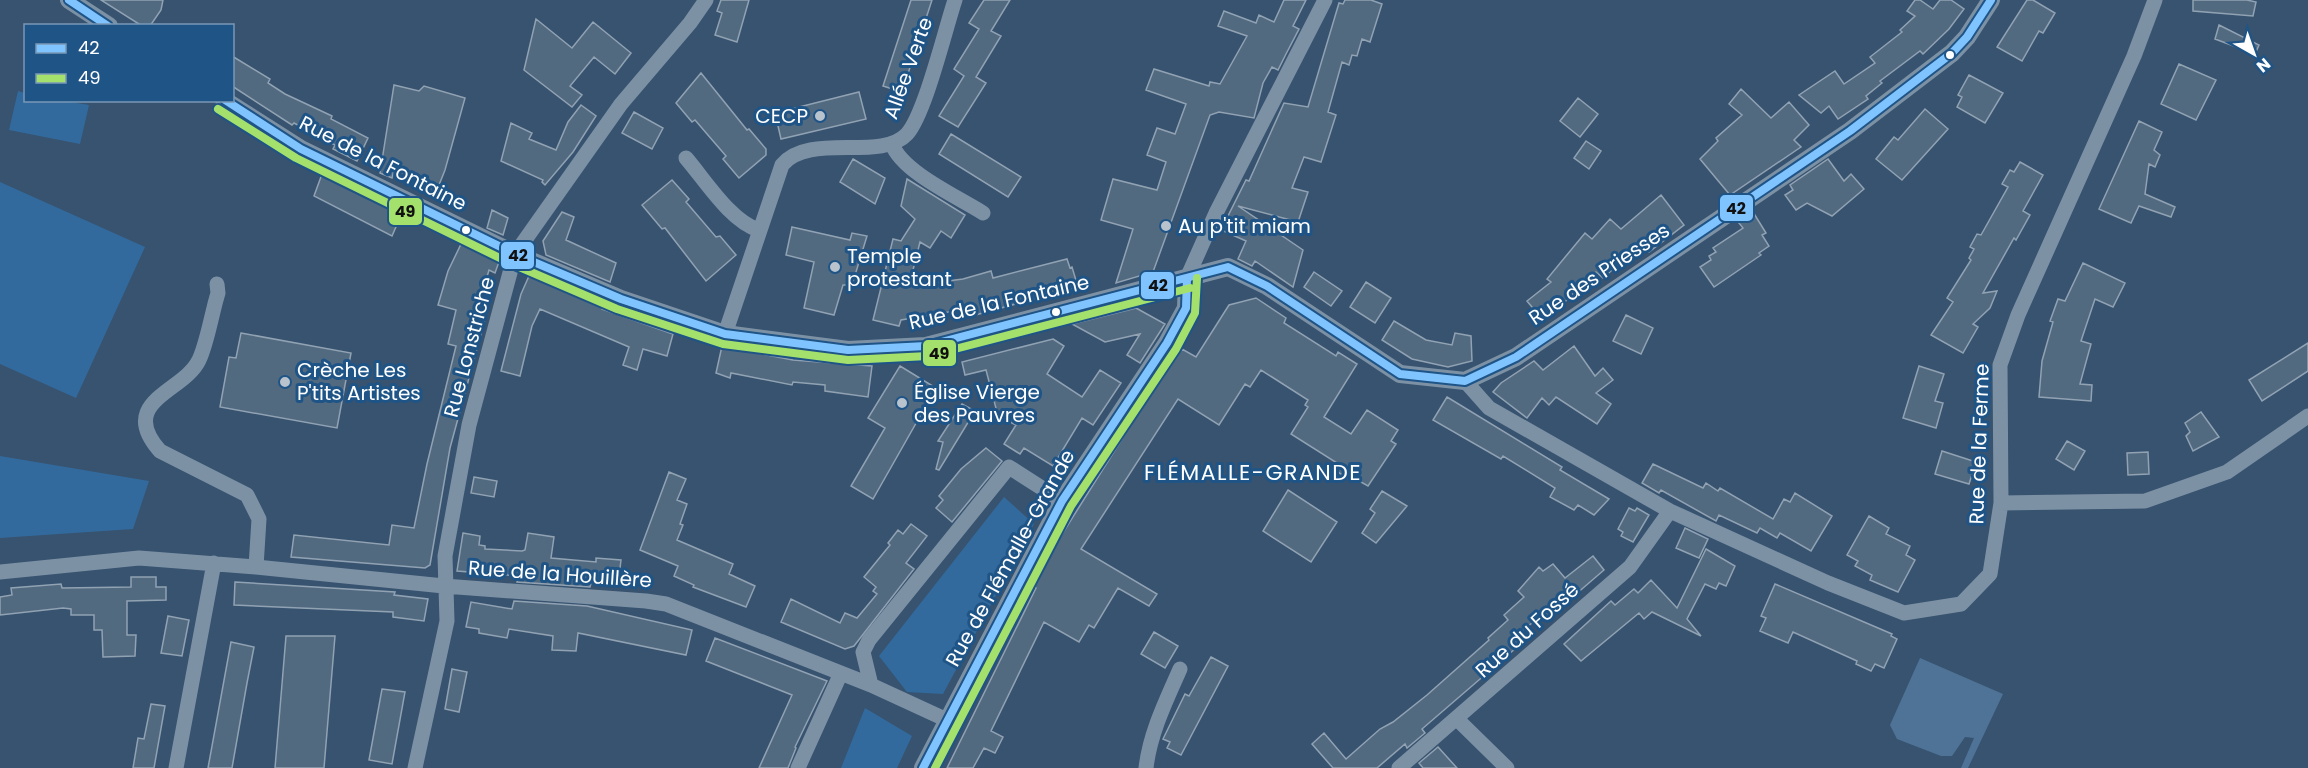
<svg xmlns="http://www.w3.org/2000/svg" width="2308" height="768" font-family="Poppins,sans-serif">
	<rect width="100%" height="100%" fill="#37536f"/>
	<path fill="#336a9d" d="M18,91L25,93L26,100L65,101L89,105L80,144L9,130Z
		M0,182L145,247L76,398L0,364Z
		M0,456L149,481L133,529L0,538Z
		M1004,497L1034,524L943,694L907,692L879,656Z
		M865,708L912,736L897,768H841Z"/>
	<path fill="#4f7397" d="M1920,658L2003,694L1968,768H1961L1974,738L1965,737L1952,756H1941L1897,739L1890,725Z"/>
	<path fill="#526a80" stroke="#91a2b3" stroke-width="1.5" d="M101,0H163L161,10L150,26H142Z
		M721,0H749L737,42L715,35L722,13L717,11Z
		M911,0H932L902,92L883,86Z
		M984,0H1010L991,31L1001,36L976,77L986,83L958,127L939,116L964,76L954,69L979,29L969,23Z
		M1284,0H1306L1293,26L1299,29L1286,54L1278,70L1272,67L1263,83L1254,118L1219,112L1210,115L1153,272L1116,283L1133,229L1101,220L1113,179L1157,190L1166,162L1147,155L1157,128L1175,134L1186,104L1146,90L1154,69L1209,86L1210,82L1220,84L1247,36L1218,26L1224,11L1256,23L1259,15L1274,22Z
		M1345,0H1371L1382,4L1370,42L1362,39L1357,56L1352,55L1349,65L1342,62L1328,112L1336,115L1321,162L1304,157L1292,188L1308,192L1298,222L1238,206L1303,250L1293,287L1255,261L1252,266L1238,259L1246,241L1221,230L1246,180L1249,181L1284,103L1308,107L1339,3L1343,4Z
		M1915,0H1920L1933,9L1940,0H1951L1964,9L1949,29L1923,54L1920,51L1880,81L1882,83L1866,96L1868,99L1838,119L1829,106L1821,113L1799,95L1835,71L1844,84L1875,63L1870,57L1902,32L1900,30L1915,16L1907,11Z
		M2027,0H2033L2055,13L2043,33L2039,31L2022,61L1997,47Z
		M2193,0H2247L2256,2L2253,16L2193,11Z
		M536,19L572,48L593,22L631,53L615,74L594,57L570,86L582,95L572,107L524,70Z
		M2219,25L2259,45L2255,54L2215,39Z
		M232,56L270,79L268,83L285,94L332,116L331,119L368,138L357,161L333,149L335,145L294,123L292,125L232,86Z
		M2179,64L2216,80L2196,120L2161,104Z
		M701,73L747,130L749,129L766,149V155L739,178L723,159L726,156L695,120L692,122L676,103Z
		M1969,75L2003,93L1985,123L1957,107L1962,97L1958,95Z
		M394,85L419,91L424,86L465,98L445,170L435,195L418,189L421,179L394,170L392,178L380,173Z
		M1741,89L1771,118L1789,102L1809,125L1794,140L1801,147L1730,195L1700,159L1718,141L1716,138L1742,115L1729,104Z
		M859,92L866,119L781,139L775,113Z
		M1578,98L1598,114L1580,137L1560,121Z
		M581,105L596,116L573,152L545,185L542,182L543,180L501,161L511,123L532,133L529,139L556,150L568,122Z
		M1925,109L1948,129L1902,180L1876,159L1894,137L1898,140Z
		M634,112L663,128L652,149L622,133Z
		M2139,121L2162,132L2154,150L2160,155L2155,167L2149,164L2145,194L2175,207L2171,217L2139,206L2131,223L2099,209Z
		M951,134L1021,177L1008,197L939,154Z
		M1586,141L1601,151L1589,169L1574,158Z
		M853,159L885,178L875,204L840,182Z
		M1828,159L1844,181L1851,174L1864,189L1832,216L1807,203L1796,210L1785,195L1793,190L1790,185Z
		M2020,162L2043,175L2023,211L2030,215L2016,240L2014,238L1983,293L1997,291L1990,308L1973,324L1978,327L1963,353L1931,335L1953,302L1947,298L1971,260L1969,258L1974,249L1970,247L1977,234L1981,235L2008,187L2002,184L2010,170L2014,172Z
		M322,174L402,213L392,236L314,196Z
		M907,179L965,215L951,238L941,231L930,248L920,242L909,286L963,279L991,271L993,278L1067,259L1070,268L1072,267L1078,287L968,317L966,309L901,320L899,326L873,320L893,239L901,241L915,219L901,206Z
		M672,180L689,199L686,202L716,237L720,236L736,255L706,281L665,228L662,229L642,205Z
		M1661,195L1684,225L1649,252L1645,249L1620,263L1603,278L1596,272L1582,290L1578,287L1570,298L1541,318L1527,301L1551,282L1547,279L1585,233L1592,239L1610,219L1621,229Z
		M492,210L508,218L503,235L487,228Z
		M562,212L574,217L566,240L616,263L610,282L546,255L543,241Z
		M1753,212L1766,233L1762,235L1769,246L1759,253L1761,255L1714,287L1700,267L1711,260L1709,256L1716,252L1713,248L1743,228L1739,223Z
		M792,227L850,240L852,233L867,236L852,285H843L834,315L804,308L814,262L786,255Z
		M462,242L500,259L495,273L489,270L475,317L485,319L450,448L430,565L425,568L291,557L294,535L389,545L392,525L414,528L427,464L456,346L448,344L456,310L438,305L448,271Z
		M2083,263L2125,283L2113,307L2095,299L2081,341L2091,344L2080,384L2092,385L2091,401L2039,397L2042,361L2053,322L2050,321L2058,299L2065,301Z
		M1314,272L1342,291L1331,306L1304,287Z
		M529,276L554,287L553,282L603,304L602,309L673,334L667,356L643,349L637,370L623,365L629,347L540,309L532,326L520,376L501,371L521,294Z
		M1366,282L1391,298L1375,323L1350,307Z
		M1256,298L1286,318L1284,323L1336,356L1338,352L1357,364L1324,417L1351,434L1367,410L1398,430L1391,441L1396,444L1368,486L1354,478L1352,481L1333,469L1337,463L1291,434L1308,407L1305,405L1308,400L1261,370L1250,387L1245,384L1219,425L1178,399L1081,549L1157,594L1149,606L1118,588L1094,628L1089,625L1079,642L1044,622L991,731L1003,737L995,753L984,748L973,768H947L1036,588L1034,587L1059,539L1132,423L1182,349L1196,357L1229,305Z
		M1136,308L1165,324L1140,363L1127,355L1140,334L1105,342L1072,324Z
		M1626,315L1653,328L1641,354L1613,341Z
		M1394,321L1426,340L1452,345L1455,333L1471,336L1472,361L1448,367L1412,359L1382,340Z
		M241,333L351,353L337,428L220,407L229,357L236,358Z
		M1053,339L1064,346L1047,374L1082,397L1100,370L1121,383L1093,425L1082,418L1053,466L1024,448L1020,454L1004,444L1016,425L998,416L986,370L965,375L962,362Z
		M2308,343V371L2262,401L2249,380Z
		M722,346L793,360L872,366L868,397L825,391V385L793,382L792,385L731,373L730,378L716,373Z
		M1574,346L1595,376L1603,368L1613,380L1596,393L1611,404L1597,424L1556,397L1549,405L1542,398L1527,418L1493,392L1501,383L1534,361L1543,370Z
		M900,366L936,388L873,499L851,486L885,428L868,418Z
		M1919,366L1944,374L1935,401L1943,403L1936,428L1903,418Z
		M1447,397L1562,467L1560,470L1609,499L1594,515L1578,505L1574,510L1550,497L1555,488L1503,456L1501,459L1433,420Z
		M962,404L975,411L939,470L936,469L943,442L938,441Z
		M2201,412L2219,437L2193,451L2186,436L2190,432L2185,423Z
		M2067,441L2085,451L2074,470L2056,459Z
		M986,448L1002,461L952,522L936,508L943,500L939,496L961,469Z
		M1942,451L1976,462L1969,484L1935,474Z
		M2148,452L2149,474L2128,475L2127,453Z
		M1653,464L1703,488L1706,483L1718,491L1720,488L1773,519L1784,499L1790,502L1795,493L1832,516L1811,551L1780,533L1777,538L1760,528L1757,533L1719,515L1716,521L1661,490L1659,493L1642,483Z
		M669,472L686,479L677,500L687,504L680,524L683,525L677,540L733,564L729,574L755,586L746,607L693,587L694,585L674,576L678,566L640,550Z
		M474,477L497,481L494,497L471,493Z
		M1288,490L1337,522L1311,562L1263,531Z
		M1382,491L1407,506L1376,543L1362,533L1375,513L1370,509Z
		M1629,508L1635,511L1637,508L1649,515L1633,542L1621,536L1623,532L1618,529Z
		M1869,516L1889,528L1886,534L1910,546L1906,555L1915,560L1898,592L1870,580L1872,575L1855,566L1858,561L1847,555Z
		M911,524L927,536L906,563L914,569L854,646L845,649L781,622L791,599L840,623L845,613L857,618L877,594L873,591L876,587L864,577L890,545L888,543L898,530L903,534Z
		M1685,528L1708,539L1699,558L1676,548Z
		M463,533L480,536L479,545L485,546V549L522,551L525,550L528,533L554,537L551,558L596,562V558L621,560L618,585L591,583L590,587L517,582L518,576L457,571Z
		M1706,549L1735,566L1726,586L1719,583L1716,589L1705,584L1687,619L1701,636L1652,612L1644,619L1639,613L1581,661L1564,644L1611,601L1615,605L1634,589L1638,593L1651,580L1677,608Z
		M1593,556L1604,570L1547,619L1542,615L1517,635L1523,642L1422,729L1425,733L1407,748L1405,744L1377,768H1333L1312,744L1324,733L1346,759L1380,729L1393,722L1427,695L1489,640L1488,638L1508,620L1504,615L1524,597L1518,591L1539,567L1543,571L1553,564L1565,578Z
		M131,577H156V587H166V600L127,601V635H136L135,656L103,657L102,630H94V615H71V609L63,608L0,615V597L12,595L11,588L61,584L62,588L131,587Z
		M235,582L395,592L394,595L428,599L424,621L393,617V612L234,605Z
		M1775,584L1892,634L1891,636L1897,639L1884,668L1875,664L1871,671L1856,664L1857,661L1793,632L1788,643L1760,631L1766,618L1761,616Z
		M514,601L587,606L692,630L686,655L578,633L576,651L552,650L553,636L509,629L507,638L479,633V629L466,627L471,602L512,609Z
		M168,616L189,620L182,656L161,653Z
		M1154,632L1178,646L1165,668L1141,654Z
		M286,636H335L324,768H275Z
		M715,638L827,681L795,747L796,748L788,768H759L792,695L706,661Z
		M231,642L254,647L247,683L232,768H208Z
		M1211,657L1228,666L1181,755L1167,748L1170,742L1163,739L1185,694L1189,696Z
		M452,669L467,672L459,712L445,709Z
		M382,689L405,692L392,764L369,760Z
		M151,704L165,706L154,768H133L138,738L144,739Z
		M1438,747L1457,768H1423L1419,763Z"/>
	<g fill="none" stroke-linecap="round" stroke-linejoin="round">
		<path stroke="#7d91a5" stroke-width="15" d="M892,144C902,172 958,197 983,213
			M686,158C705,180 731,222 759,230
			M1187,278L1216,213L1325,0
			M217,284L218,293C212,312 207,344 199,360C184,392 116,401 160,451L247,495L259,519L256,567
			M725,334L782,165C809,132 881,162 907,134C925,114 945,30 955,0
			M1465,381L1489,408L1670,511L1828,583L1904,613L1961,604L1990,574L2001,503L2000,365L2018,315L2134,56L2155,0
			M2001,503L2145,501L2227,472L2308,416
			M0,572L139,558L256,567L444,586L646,601L666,604L871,685L947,720
			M871,685L863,652L869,640L1009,467L1062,501
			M1458,720L1507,768
			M176,768L214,563
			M415,768L447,621L445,556L469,425L515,254L621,104L690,23L706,0
			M798,768L841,673
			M1146,768C1150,733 1166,701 1180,669
			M1399,768L1630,567L1670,511"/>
		<path stroke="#7d91a5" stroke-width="18" d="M69,0L109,26
			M224,100L301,149L515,254L621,299L725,334L848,350L926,346L1228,267L1267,286L1400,374L1465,381L1516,357L1850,131L1952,53L1967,37L1991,0
			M923,768L1062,501L1167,343L1186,308L1187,278"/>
		<defs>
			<path id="bus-1" d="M69,0L108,26
				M225,100L301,149L515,254L621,299L725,334L848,350L926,346L1228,267L1267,286L1400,374L1465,381L1516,357L1850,131L1952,53L1967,37L1991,0
				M923,768L1062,501L1167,343L1186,308L1187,278"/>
			<path id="bus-2" d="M218,109L296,158L510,263L617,309L723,344L848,360L928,356L1190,288
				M935,768L1071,506L1176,349L1195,313L1197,278"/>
		</defs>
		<use href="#bus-1" stroke="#1f5487" stroke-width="12"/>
		<use href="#bus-2" stroke="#1f5487" stroke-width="12"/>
		<use href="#bus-1" stroke="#80c4ff" stroke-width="8"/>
		<use href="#bus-2" stroke="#a4e16c" stroke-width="8"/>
	</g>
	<g fill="#fff" stroke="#1f5487" stroke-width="2">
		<circle cx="1950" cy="55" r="5"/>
		<circle cx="466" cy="230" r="5"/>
		<circle cx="1056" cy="312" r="5"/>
	</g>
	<g fill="#b9c3cd" stroke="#1f5487" stroke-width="2">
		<circle cx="820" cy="116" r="6"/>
		<circle cx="1166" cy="226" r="6"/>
		<circle cx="835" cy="267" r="6"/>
		<circle cx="285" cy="382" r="6"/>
		<circle cx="902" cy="403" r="6"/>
	</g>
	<g text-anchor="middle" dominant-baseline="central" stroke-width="6" stroke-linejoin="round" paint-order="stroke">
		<g font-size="20" fill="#fff" stroke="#1f5487">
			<text transform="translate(908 68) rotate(-70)">Allée Verte</text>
			<text transform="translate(383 163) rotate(27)">Rue de la Fontaine</text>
			<text transform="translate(1599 274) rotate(-34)">Rue des Priesses</text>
			<text transform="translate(999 302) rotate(-13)">Rue de la Fontaine</text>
			<text transform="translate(469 347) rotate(-75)">Rue Lonstriche</text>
			<text transform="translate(1979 444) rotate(-88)">Rue de la Ferme</text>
			<text transform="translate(1010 558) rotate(-61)">Rue de Flémalle-Grande</text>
			<text transform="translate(560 574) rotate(4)">Rue de la Houillère</text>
			<text transform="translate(1527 630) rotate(-42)">Rue du Fossé</text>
		</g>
		<g font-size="20" fill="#fff" stroke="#1f5487" text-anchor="start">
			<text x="808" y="116" text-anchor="end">CECP</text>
			<text x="1178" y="226">Au p'tit miam</text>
			<text x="847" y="256">Temple<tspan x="847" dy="23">protestant</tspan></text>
			<text x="297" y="370">Crèche Les<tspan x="297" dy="23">P'tits Artistes</tspan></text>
			<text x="914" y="392">Église Vierge<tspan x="914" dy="23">des Pauvres</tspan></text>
		</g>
		<g font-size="22" letter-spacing="1.5" fill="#fff" stroke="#1f5487">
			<text x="1253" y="472">FLÉMALLE-GRANDE</text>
		</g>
	</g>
	<g stroke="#1f5487" stroke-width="2">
		<rect x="1719" y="194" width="35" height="28" rx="6" fill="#80c4ff"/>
		<rect x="388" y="197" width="35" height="29" rx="6" fill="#a4e16c"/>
		<rect x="500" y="241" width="35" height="29" rx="6" fill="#80c4ff"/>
		<rect x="1140" y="271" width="35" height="29" rx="6" fill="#80c4ff"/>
		<rect x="922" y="339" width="35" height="28" rx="6" fill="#a4e16c"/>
	</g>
	<g font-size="16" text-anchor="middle" font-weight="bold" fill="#111">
		<text x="1736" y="214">42</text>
		<text x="405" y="217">49</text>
		<text x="518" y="261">42</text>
		<text x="1158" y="291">42</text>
		<text x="939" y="359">49</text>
	</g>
	<rect x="24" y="24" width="210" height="78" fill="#1f5487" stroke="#7998b7" stroke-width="1.5"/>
	<rect x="36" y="44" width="30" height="9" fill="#80c4ff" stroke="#7998b7" stroke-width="1.5"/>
	<text x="78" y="54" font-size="18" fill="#ffffff">42</text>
	<rect x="36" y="74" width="30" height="9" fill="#a4e16c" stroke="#7998b7" stroke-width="1.5"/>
	<text x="78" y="84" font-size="18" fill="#ffffff">49</text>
	<g transform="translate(2254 54) rotate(140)" stroke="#1f5487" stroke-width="4.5" paint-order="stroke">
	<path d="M0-4.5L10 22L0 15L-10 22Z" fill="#ffffff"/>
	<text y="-9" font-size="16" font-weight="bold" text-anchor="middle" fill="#ffffff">N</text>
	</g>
</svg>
